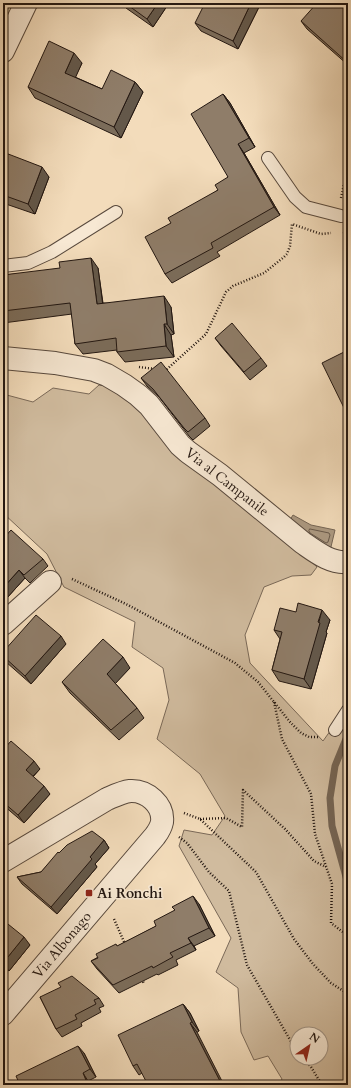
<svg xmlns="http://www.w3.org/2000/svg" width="351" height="1088" font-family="Cardo,serif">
	<rect width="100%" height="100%" fill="#f3dcbb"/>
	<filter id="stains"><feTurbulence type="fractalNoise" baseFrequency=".005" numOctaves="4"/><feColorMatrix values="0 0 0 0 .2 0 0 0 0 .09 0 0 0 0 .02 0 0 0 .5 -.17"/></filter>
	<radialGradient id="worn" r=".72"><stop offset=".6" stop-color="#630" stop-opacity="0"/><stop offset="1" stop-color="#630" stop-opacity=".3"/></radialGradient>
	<path fill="#d0bb9e" stroke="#7a6958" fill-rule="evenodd" d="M99,385L106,386L124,398L218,476L317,567L311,575L292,576L264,587L245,635L250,663L323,741L348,706V1085H279L282,1079L268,1056L254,1060L241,1032L238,988L216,972L231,938L179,846L184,830L212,835L225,816L200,774L157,739L169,700L163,668L132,647L135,622L64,587L47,554L3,513V394L33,402L53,388L89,394ZM297,1034H321V1058H297Z"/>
	<path fill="#ac9981" stroke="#756554" d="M293,515L311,525L335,530L330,551L288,523Z"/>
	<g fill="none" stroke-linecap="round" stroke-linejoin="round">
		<path stroke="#685849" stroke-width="1" d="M310,529L329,533L330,535L328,542L326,543L310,533L309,531Z"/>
		<path stroke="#756554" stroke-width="7" d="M348,734L335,766L330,798L332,826L348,884"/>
		<defs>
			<path id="service" d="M268,158L295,197L306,207L341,216
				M3,266L28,263L52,252L116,212
				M335,730L348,710"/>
			<path id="minor" d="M3,358L55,363L94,370L107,375L124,385L138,395L149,405L180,445L188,452L220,475L303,543C316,552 331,564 348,562
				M3,624L50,582
				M3,861L107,799C114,796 122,792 130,791C147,790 164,805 162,822C161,827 158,832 155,836L3,1014"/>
			<path id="tertiary" d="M3,51L26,3"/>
		</defs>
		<use href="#service" stroke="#57483c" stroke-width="14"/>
		<use href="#minor" stroke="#57483c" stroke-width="24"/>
		<use href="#tertiary" stroke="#57483c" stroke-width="24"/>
		<path stroke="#231711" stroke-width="2.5" stroke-dasharray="1 2" stroke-linecap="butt" d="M341,198L344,184L348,175
			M344,232L348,262
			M139,367L155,369
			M164,370H166L206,334L226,292L233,286L264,273L284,257L287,254L290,246L292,224L321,234L331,233
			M72,579L128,605L235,663L258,682L290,722L301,733L309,737H319
			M274,702L282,739L311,794L315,834L332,884L331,923L348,936
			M184,813L200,819L256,872L294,939L313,964L331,983L348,994
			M200,819L226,818L242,827L243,790L285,829L314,861L326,867
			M179,837L187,843L209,872L229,891L247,965L297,1052
			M114,919L125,944
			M142,979L144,984
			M303,1058L311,1067L322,1085"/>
		<use href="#service" stroke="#f7e8d3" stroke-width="12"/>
		<use href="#minor" stroke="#f7e8d3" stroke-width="22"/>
		<use href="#tertiary" stroke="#f7e8d3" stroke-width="22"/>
	</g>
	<path fill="#7b6c5a" stroke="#231711" d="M123,3H169L153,27L126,8Z
		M261,3L238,49L201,31L195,23Z
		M348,9V65L307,29L301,21Z
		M82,63L75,77L102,89L135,82L143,92L121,138L35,98L28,87Z
		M223,94L230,103L255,147L244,153L280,215L217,252L220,256L172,283L165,274L171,223L218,190L228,177Z
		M3,152L49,177L35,214L3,203Z
		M98,268L103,303L171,307L174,334L171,335L174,357L125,362L117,352V350L83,354L75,344L72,314L3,323V275Z
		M215,338L261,358L267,366L250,380L221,346Z
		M348,350V414L345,410Z
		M141,378L205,418L210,426L193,440L189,436L159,397L147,386Z
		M3,539L43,559L48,566L30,583L25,578L6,599L3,596Z
		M296,612L330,620L326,632L327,633L311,689L279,681L272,670L280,639L274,630Z
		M66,644L31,684L6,662L3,658V652Z
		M130,668L115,683L137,708L144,718L119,740L70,693L62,682Z
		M3,750L40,769L33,777L50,794L24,823L3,805V780L6,776L3,773Z
		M104,840L109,848L95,864L97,867L57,914L22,884L17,877L41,872L59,853Z
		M199,904L215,936L194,946L196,950L176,960L178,965L158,975L157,974L119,993L97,969L91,961L118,946Z
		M3,920L30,945L9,971L3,966Z
		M40,997L99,998L104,1006L99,1008L101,1012L81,1023L82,1026L62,1037L56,1029Z
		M183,1004L190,1013L199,1031L142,1073L139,1075L133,1066Z
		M84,1053L96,1077L88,1081L90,1085H20Z"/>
	<path fill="#64584a" stroke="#231711" d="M158,3H169L153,27L147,19Z
		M251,3H261L238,49L233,41Z
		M74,53L82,63L73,83L65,73Z
		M135,82L143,92L121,138L114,127Z
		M223,94L230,103L255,147L249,138Z
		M238,144L244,153L280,215L274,207Z
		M42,167L49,177L35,214L28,204Z
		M91,258L98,268L104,314L97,304Z
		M164,296L171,307L174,334L167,324Z
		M164,324L171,335L174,357L166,346Z
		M19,570L25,578L6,599L3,595V588Z
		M322,610L330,620L326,632L327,633L311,689L304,679Z
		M61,636L66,644L31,684L25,676Z
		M123,657L130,668L115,684L107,674Z
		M34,761L40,769L31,778L26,770Z
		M44,786L50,794L24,823L18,815Z
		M104,840L109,848L95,864L97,867L57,914L51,907L90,857Z
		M193,896L199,904L215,936L209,928Z
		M24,937L30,945L9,971L3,963Z
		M188,938L194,946L196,950L191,943Z
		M183,1004L190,1013L199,1031L192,1022Z
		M190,1023L197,1032L224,1085H222Z
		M78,1046L84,1053L96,1077L90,1069Z
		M83,1073L88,1081L90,1085H88Z"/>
	<path fill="#8f7d69" stroke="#231711" d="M125,3H158L147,19Z
		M205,3H251L233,41L195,23Z
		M317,3H342L348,9V63L301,21Z
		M49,41L74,53L65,73L102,89L111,70L135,82L114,127L28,87Z
		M223,94L249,138L238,144L274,207L211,243L213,248L165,274L145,237L171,223L168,218L218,190L215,185L228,177L191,114Z
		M348,109V115L345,111Z
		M3,152L42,167L28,204L3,195Z
		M91,258L97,304L164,296L167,324H164L166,346L117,352L116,338L75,344L70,303L3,311V275L60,268L59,262Z
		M232,323L261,358L244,372L215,338Z
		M348,350V408L345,410L322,363Z
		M161,362L205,418L188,432L184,428L153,389L141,378Z
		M11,530L43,559L24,575L19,570L3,588V539Z
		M298,603L322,610L318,622L320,623L304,679L272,670L282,632L274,630L280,608L296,612Z
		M36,615L61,636L25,676L3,656V652Z
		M103,639L123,657L107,674L137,708L111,730L62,682Z
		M11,741L34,761L26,770L44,786L18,815L3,802V780L8,775L3,770V750Z
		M92,831L104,840L90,857L92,859L51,907L17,877L41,872L58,852L59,853L67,845Z
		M193,896L209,928L188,938L191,943L170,953L173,957L153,968L152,966L113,985L91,961L98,958L96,954L116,944L117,946L156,926L154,921L175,910L172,907Z
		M3,920L24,937L3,963Z
		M72,976L99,998L94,1000L96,1004L75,1015L77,1019L56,1029L40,997L61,987L58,983Z
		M183,1004L192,1022L190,1023L222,1085H148L137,1064L133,1066L118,1035Z
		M78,1046L90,1069L83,1073L88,1085H20L16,1076Z"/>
	<rect fill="#8f2418" stroke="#f7e8d3" stroke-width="1.5" x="85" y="889" width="8" height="8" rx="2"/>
	<g text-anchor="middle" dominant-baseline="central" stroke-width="3" stroke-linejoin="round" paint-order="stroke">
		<g font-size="14" fill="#231711" stroke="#f7e8d3">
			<text transform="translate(227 482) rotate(38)">Via al Campanile</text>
			<text transform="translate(62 945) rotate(-50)">Via Albonago</text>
		</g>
		<g font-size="14" font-weight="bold" fill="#231711" stroke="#f7e8d3" text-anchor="start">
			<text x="97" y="893">Ai Ronchi</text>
		</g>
	</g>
	<rect width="351" height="1088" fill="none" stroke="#f3dcbb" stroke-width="16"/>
	<rect x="4" y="4" width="343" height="1080" fill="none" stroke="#231711" stroke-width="2"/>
	<rect x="8" y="8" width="335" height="1072" fill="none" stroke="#231711"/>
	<g transform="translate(309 1046) rotate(34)"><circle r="19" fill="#f7e8d3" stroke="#a29485"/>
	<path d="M0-3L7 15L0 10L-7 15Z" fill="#8f2418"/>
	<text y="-6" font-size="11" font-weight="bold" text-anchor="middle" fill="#231711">N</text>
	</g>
	<rect width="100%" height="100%" filter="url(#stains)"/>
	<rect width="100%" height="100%" fill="url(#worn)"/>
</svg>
